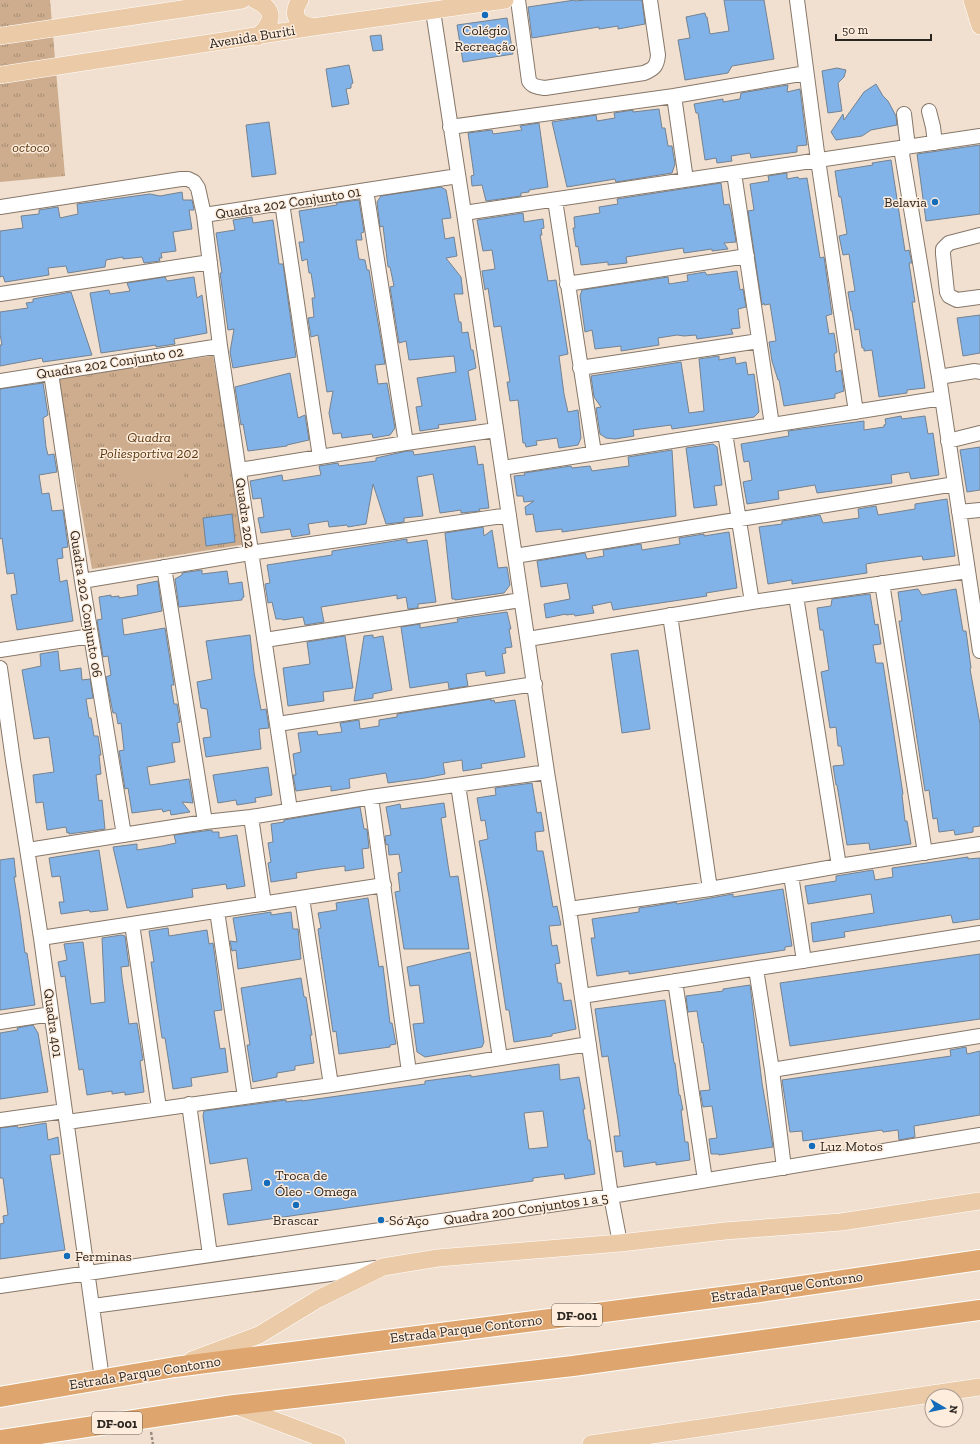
<svg xmlns="http://www.w3.org/2000/svg" width="980" height="1444" font-family="'Zilla Slab',serif">
	<defs>
		<pattern id="grass-tufts" width="24" height="20" patternUnits="userSpaceOnUse"><rect width="24" height="20" fill="#cdad8e"/><path d="M3 7l-1-3M5 7V3M7 7l1-3M15 17l-1-3M17 17v-4M19 17l1-3" fill="none" stroke="#a78d73"/></pattern>
	</defs>
	<rect width="100%" height="100%" fill="#f1e0d0"/>
	<path fill="url(#grass-tufts)" d="M0,0H50L65,176L0,182Z
		M213,356L246,544L92,569L57,376Z"/>
	<path fill="#cdad8e" d="M122,443L188,448L183,484L118,478Z"/>
	<path fill="#82b3e8" stroke="#748291" fill-rule="evenodd" d="M575,0V1L586,0H642L645,24L618,29V26L599,29V27L532,38L528,7Z
		M724,0H764L774,59L732,66L728,73L685,80L678,40L690,38L686,17L705,13L706,17H707L710,34L729,31Z
		M507,18L513,54L463,62L457,25Z
		M381,35L383,50L373,51L370,36Z
		M349,65L353,83L351,84V88L346,89L349,104L332,107L326,69Z
		M837,68L846,70L844,77L838,83L842,111L828,113L822,71Z
		M876,84L883,96L888,101L896,116L897,125L871,130L862,136L836,140L831,132L843,114L844,120L864,92Z
		M788,85L787,92L800,89L807,145L797,146V152L751,158L750,153L731,156L732,161L717,163L716,158L705,160L698,113H696L694,104L723,99V102L740,99L741,93Z
		M659,109L662,128H665L668,146H672L675,164L672,173L616,182L615,179L567,187L552,122L596,115L597,121L615,118L614,113L633,110V112Z
		M269,122L276,174L252,177L246,125Z
		M539,123L548,187L529,190V192L521,193V196L486,201L482,185L472,186L471,176L474,175L468,133L492,130L493,134L522,130L520,126Z
		M980,145V214L926,221L917,154Z
		M891,160L905,251L909,250L912,263H909L915,302H912L925,388L907,390V393L879,397L872,350L864,351V348H862L859,329L855,330L852,311H851L848,292L855,291L849,254L843,255L839,236L847,234L841,197H839L835,171L873,165L872,163Z
		M787,173V179L798,177L799,179L807,178L820,258L824,257L832,314L826,316L829,334L834,333L837,352L834,354L836,372L841,370L844,391L835,394V398L784,406L779,380H778L772,361L769,342L776,341L770,304L764,305V303L762,305L748,211L754,210L750,184L769,181L768,176Z
		M721,183L724,205L729,204L731,212L736,242L724,243L728,249L712,251V249L684,253L683,248L626,257L627,263L608,265V262L581,265L578,246L576,247L573,228H575L574,217L600,213L599,207L618,204L617,199Z
		M441,187L446,190L451,218L442,219L445,239L454,237L457,256L446,258L461,277L463,294H454L459,322H461L462,333L468,332L471,350H473L476,368L468,371L476,420L438,425L439,428L420,431L416,407L422,406L417,378L456,372L454,356L409,360L406,341L399,343L390,287L394,286L390,267H388L383,226L380,227L377,202L381,196Z
		M182,192L183,200H192L194,210H189L192,229L173,232L176,251L161,253L162,258H159L160,261L144,263L142,257L123,259V257L106,260L105,267L68,273L66,266L48,268L49,275L24,279L5,282L3,276L0,277V231L23,228L21,216L39,214V210L58,207L60,218L78,214L77,204L150,194L160,196Z
		M359,200L364,232L361,233L362,240H356L359,259L365,260L367,270H369L385,364L375,365L378,384L387,383L395,428L390,435L373,438L372,434L342,438L341,433L333,434L329,413L333,391L327,392L318,335L311,337L308,318L314,317L312,298H315L311,273H309L307,259L302,261L299,242H304L299,211L337,205L336,203Z
		M523,213L524,222L543,219L544,228L541,229L542,235H540L548,281L556,280L568,354L559,356L564,394L568,412L578,410L581,438L578,445L559,448L557,438L536,441L537,445L526,447L525,443H523L518,400L510,401L507,382H510L501,326L494,327L488,288L485,290L482,271L495,269L492,250L483,251L477,220Z
		M252,217L253,223L273,220L279,264H283L296,357L233,368L230,352L234,329L228,330L220,273H222L216,233L235,230L233,220Z
		M737,271L740,290L743,289L746,307L738,309L740,328L731,329L733,334L697,339L696,335L684,336L677,335L658,338L659,345L621,351V346L595,349L592,330L585,332L580,296L582,290L668,277L669,284L688,281L687,275L705,272L707,275Z
		M165,277L167,281L194,277L197,298L202,295L207,333L174,339L175,344L156,347V345L101,353L90,293L109,290L110,294L130,291L127,283Z
		M71,292L92,355L43,362L42,358L0,366V345H2L0,334V312L28,308L26,303L33,302V299Z
		M980,315V353L963,356L957,318Z
		M719,356V360L735,357L736,364L746,362L748,375L754,374L759,412L754,417L672,429L671,425L633,430L634,436L615,439L606,438L600,434L596,408L601,407L594,397L591,376L681,362L689,413L704,411L699,359Z
		M290,373L298,418L305,415L309,440L287,445V446L248,451L243,424L241,425L235,387Z
		M43,383L48,415L43,418L46,447L48,455L54,454L57,472L39,475L42,494L49,493L52,511L63,510L68,547L62,548L63,558L57,559L60,582L67,580L73,621L17,630L11,595L17,594L14,573L7,574L2,538L0,539V389Z
		M901,416L902,419L925,416L928,434L933,433L939,475L911,479L909,472L891,475L892,483L817,493L815,485L778,491L779,499L747,504L743,482L752,480L749,461L744,462L741,444L789,436L788,431L864,421V430L884,427V425L886,424L885,419Z
		M713,444L717,447L722,485L714,486L717,505L694,508L686,448Z
		M475,446L478,465L483,464L489,508L479,509L480,511L461,513V510L440,513L433,474L417,477L423,516L404,518V522L386,524L373,484L366,524L348,527L347,525L329,527L328,521L308,524L310,534L292,537L290,529L261,533L258,518L264,517L261,498L253,499L250,481L282,475L283,481L321,475L319,466L338,463L339,466L376,461V458L407,451H413L414,455Z
		M980,447V490L967,492L960,450Z
		M672,450L676,516L562,532V529L536,532L533,514L526,515L525,507L534,501L524,502L523,496H517L514,476L525,475L524,473L571,466L572,468L590,466L592,471L629,466L628,457Z
		M947,499L955,556L923,560L922,556L878,562L866,564L867,573L792,584V580L768,584L759,527L782,524V521L820,515L823,523L859,518L858,509L876,506L878,515L915,509V504Z
		M232,514L235,542L206,546L203,518Z
		M483,527L484,536L492,530L498,568L507,567L510,585L504,593L455,600V599H452L445,533Z
		M729,532L737,588L706,593L707,596L613,610L611,602L592,606L594,613L575,616L574,614L566,615V614L546,618L544,604L570,599L567,583L541,587L537,561L585,553L587,559L604,556L603,550L641,544L642,550L680,544L679,538L704,534V536Z
		M407,539V543L427,540L436,602L418,604V608L408,609L406,597L397,599V595L321,607L324,622L305,625L303,617L283,620L282,619H276L272,602L268,603L265,584L270,583L267,565L332,555V551Z
		M202,570V574L227,571L229,584L242,582L244,597L242,598V600L179,607L175,579L182,575V573Z
		M158,581L162,611L122,619L124,635L165,628L174,685H171L174,704H177L180,722L177,723L180,742L172,743L175,762L147,767L150,785L189,779L193,803L182,802L190,812L171,815L170,810L163,812L162,809L132,813L128,788L125,789L119,751L124,750L121,723L118,724L116,713H113L106,677L111,675L108,656L103,657L97,620L102,619L99,597L111,595V597L119,596V598L138,595L137,585Z
		M918,589L922,595L956,589L963,631H966L971,668L970,669L980,724V826L973,827V832L955,835L954,830L939,832L937,818L933,819L929,790L925,791L899,621H902L898,592Z
		M870,594L875,625L878,624L881,644L873,645L876,663H883L903,794L902,795L905,821H907L911,844L870,850L869,843L847,845L837,785H836L833,766L844,765L841,746H838L836,727L830,728L821,672L829,670L823,630H820L817,608L831,606L832,599Z
		M507,612L511,629H509L512,647L505,648L506,653L502,654L505,673L486,676L485,671L466,674L468,686L449,689L448,682L410,688L401,627L420,624V628L458,622L457,619Z
		M250,635L254,672L261,710L266,709L269,728L259,729L261,749L206,757L203,738L211,737L207,709L201,708L197,682L212,679L206,641Z
		M373,635V638L383,636L392,690L373,694V698L354,701L364,636Z
		M345,636L353,688L323,692L324,701L288,706L283,668L310,664L307,642Z
		M638,650L650,729L622,733L611,654Z
		M58,651L60,671L81,668L82,680L90,679L93,698L86,699L89,718H91L94,736H98L101,755H99L101,774L96,775L99,801L102,800L105,829L69,834V832L67,833L66,827L47,830L43,802L36,803L33,775L54,772L49,737L34,739L22,670L41,666L40,654Z
		M491,699V701L494,700L495,703L515,700L525,757L481,764L482,768L463,771L462,760L443,763L445,774L425,778L388,783L386,773L349,779L350,788L331,791V786L296,791L293,775H296L293,754L301,752L298,733L317,731L318,735L342,732L340,723L359,720L360,729L379,726V720L397,717V714Z
		M268,767L272,795L255,798L256,802L237,805L236,800L218,803L213,775Z
		M532,783L537,813L541,812L544,831L535,832L537,851H543L553,907L557,906L561,925L549,926L552,946L557,945L560,963L555,964L558,983H561L564,1001L571,1000L576,1029L552,1034V1036L514,1042L509,1010H506L489,897L479,841L488,839L485,820L481,821L477,798L496,795L495,788Z
		M444,803L446,817L441,818L448,865L450,877L458,876L469,949H404L395,892L400,891L398,873L402,872L399,854L389,855L388,844L386,845L385,836L391,835L386,807L400,804L401,809Z
		M360,807L364,829H367L369,848L362,849L364,868L345,871V866L321,869L296,873L297,878L271,882L268,863L271,862L268,843L273,842L271,824L284,822V820Z
		M212,830V832H219V838L237,835L245,886L227,889L226,884L192,889L193,897L127,908L113,847L137,844V850L162,846L176,843L174,835Z
		M99,850L108,910L90,912L89,910L61,914L59,902H64L60,876L52,877L49,858Z
		M968,857V859L980,858V919L953,923L951,915L844,932L845,937L813,942L811,923L874,913L871,894L808,904L805,886L836,881V876L873,870L875,880L893,877L892,868Z
		M14,858L16,877H14L20,915L25,953H27L35,1005L0,1010V860Z
		M783,889L792,946L785,947V950L629,974V971L597,976L591,938H595L592,919L639,912V908L654,906L676,902L677,904L733,894V897Z
		M368,898L379,967L383,966L390,1023H392L396,1044L390,1045V1047L339,1054L336,1031L333,1032L322,958V959L318,929L321,928L318,913L337,910L336,903Z
		M271,912V915L291,912L293,929H298L301,959L238,969L236,950L232,951L230,941L237,942L233,918Z
		M168,928L169,936L207,930L209,944L213,943L222,1010L214,1011L220,1049L225,1048L228,1072L191,1078L192,1086L173,1089L165,1038H162L151,962H154L149,931Z
		M121,935L125,936L129,966L121,967L122,978L129,1024L137,1023L143,1060L140,1061L144,1092L125,1095V1092L112,1094V1091L87,1095L83,1069L79,1070L65,976L61,977L58,962L67,960L64,944L83,942L91,1004L105,1002L102,938Z
		M470,952L484,1042L482,1047L425,1057L417,1052L413,1024L424,1023L419,985L410,986L407,967Z
		M980,954V1019L790,1046L780,983Z
		M301,978L304,997H306L312,1035H310L314,1063L295,1066V1070L277,1073V1077L253,1082L247,1045H250L241,988Z
		M750,985L762,1083L773,1147L719,1155V1154H711L709,1139L717,1138L712,1106L703,1107L700,1091L710,1090L703,1042L702,1043L697,1011L688,1012L686,996L723,991V989Z
		M665,1000L674,1063H675L679,1095H680L683,1110H681L685,1142H688L690,1160L656,1165V1162L624,1167L622,1151L616,1152L614,1136H620L618,1120L608,1056L602,1057L595,1009Z
		M33,1025L38,1033L48,1092L0,1099V1033L18,1030L17,1028Z
		M966,1047L967,1054L980,1051V1115L914,1126L915,1137L899,1140L898,1130L883,1132L882,1130L803,1141L802,1131L790,1132L782,1080L951,1056L950,1050Z
		M559,1064L560,1080L579,1077L585,1109H583L588,1140H590L595,1174L565,1179L564,1174L533,1178V1181L228,1225L223,1194L252,1190L247,1158L210,1164L203,1116L204,1111L286,1100V1102L302,1100V1101L425,1084V1081L456,1077L471,1075V1077ZM543,1111L548,1147L529,1149L524,1113Z
		M46,1123L48,1140L58,1137L60,1154L50,1155L65,1250L0,1259V1224L4,1223L3,1216L8,1215L3,1178H0V1128L17,1126L18,1128Z"/>
	<g fill="none" stroke-linecap="round" stroke-linejoin="round">
		<defs>
			<path id="minor" d="M518,0L529,81C533,87 538,87 545,88L644,73C654,69 657,66 658,55L650,0
				M797,0L818,160L856,412
				M433,11L464,213L547,772L569,909L611,1196L620,1243
				M674,96L686,180
				M929,111L933,127L935,143
				M904,114L908,147
				M450,127L674,96L806,73
				M901,148L939,377L980,651
				M734,173L772,425
				M366,190L406,443
				M555,200L594,453
				M282,203L320,457
				M0,207L181,179H188L194,182L198,188L204,215L220,346L290,810
				M464,213L980,136
				M204,215L458,176
				M980,235L949,243L943,249V254L947,292L949,296L957,300L980,297
				M567,284L747,256
				M0,294L210,262
				M580,368L759,341
				M51,373L82,581L124,835
				M939,377L975,371L980,372
				M0,381L220,346
				M725,433L752,602
				M948,441L980,433
				M502,468L942,398
				M239,470L406,443L496,430
				M959,512L980,510
				M515,556L955,484
				M164,567L205,822
				M82,581L250,553L509,515
				M882,583L925,853
				M796,596L839,866
				M670,615L710,889
				M528,639L752,602L968,571
				M265,640L521,600
				M0,650L91,636
				M0,668L13,760L41,938L102,1379
				M278,724L535,684
				M458,785L500,1058
				M371,797L409,1072
				M251,817L264,904
				M28,850L205,822L251,817L371,797L547,772
				M791,875L804,961
				M302,898L331,1085
				M569,909L710,889L839,866L980,844
				M217,911L245,1097
				M132,924L159,1108
				M41,938L384,885
				M756,969L772,1070L784,1168
				M675,981L705,1180
				M582,996L980,933
				M0,1022L51,1014
				M772,1070L980,1036
				M189,1104L210,1255
				M0,1120L65,1111
				M67,1122L331,1085L589,1044
				M0,1286L611,1196L980,1135
				M93,1306L375,1268"/>
			<path id="major" d="M255,0C277,10 273,23 257,37
				M300,0C290,15 297,24 313,27
				M972,0L980,26
				M0,36L242,0
				M0,75L313,27L505,0
				M192,1360L259,1335L318,1299L383,1267L438,1258L620,1243L725,1231L841,1222L980,1201
				M234,1405L337,1444
				M591,1444L980,1387"/>
			<path id="highway" d="M0,1397L175,1367L760,1292L980,1260
				M0,1440L234,1405L573,1366L980,1310"/>
		</defs>
		<use href="#minor" stroke="#867769" stroke-width="16"/>
		<use href="#major" stroke="#fff" stroke-width="18"/>
		<use href="#highway" stroke="#fff" stroke-width="22"/>
		<path stroke="#998d81" stroke-width="2.5" stroke-dasharray="3 2" stroke-linecap="butt" d="M151,1432L153,1444"/>
		<use href="#minor" stroke="#fff" stroke-width="14"/>
		<use href="#major" stroke="#ebcaa8" stroke-width="17"/>
		<use href="#highway" stroke="#dea66e" stroke-width="20"/>
	</g>
	<g fill="#126cb9" stroke="#feeddd" stroke-width="1.5">
		<circle cx="485" cy="15" r="4"/>
		<circle cx="935" cy="202" r="4"/>
		<circle cx="812" cy="1146" r="4"/>
		<circle cx="267" cy="1183" r="4"/>
		<circle cx="296" cy="1205" r="4"/>
		<circle cx="381" cy="1220" r="4"/>
		<circle cx="67" cy="1256" r="4"/>
	</g>
	<g text-anchor="middle" dominant-baseline="central" stroke-width="3" stroke-linejoin="round" paint-order="stroke">
		<g fill="#feeddd" stroke="#6a6158" stroke-width="1">
			<rect x="552" y="1304" width="50" height="22" rx="3"/>
			<rect x="92" y="1412" width="50" height="22" rx="3"/>
		</g>
		<g font-size="13" font-weight="bold" fill="#2b251f">
			<text x="577" y="1315">DF-001</text>
			<text x="117" y="1423">DF-001</text>
		</g>
		<g font-size="14" fill="#2b251f" stroke="#feeddd" text-anchor="start">
			<text x="485" y="30" text-anchor="middle">Colégio<tspan x="485" dy="16">Recreação</tspan></text>
			<text x="927" y="202" text-anchor="end">Belavia</text>
			<text x="820" y="1146">Luz Motos</text>
			<text x="275" y="1175">Troca de<tspan x="275" dy="16">Óleo - Omega</tspan></text>
			<text x="296" y="1220" text-anchor="middle">Brascar</text>
			<text x="389" y="1220">Só Aço</text>
			<text x="75" y="1256">Ferminas</text>
		</g>
		<g font-size="14" fill="#2b251f" stroke="#feeddd">
			<text transform="translate(252 37) rotate(-9)">Avenida Buriti</text>
			<text transform="translate(288 203) rotate(-9)">Quadra 202 Conjunto 01</text>
			<text transform="translate(110 363) rotate(-9)">Quadra 202 Conjunto 02</text>
			<text transform="translate(245 513) rotate(82)">Quadra 202</text>
			<text transform="translate(86 604) rotate(81)">Quadra 202 Conjunto 06</text>
			<text transform="translate(53 1023) rotate(82)">Quadra 401</text>
			<text transform="translate(526 1209) rotate(-8)">Quadra 200 Conjuntos 1 a 5</text>
			<text transform="translate(787 1287) rotate(-8)">Estrada Parque Contorno</text>
			<text transform="translate(466 1329) rotate(-7)">Estrada Parque Contorno</text>
			<text transform="translate(145 1373) rotate(-9)">Estrada Parque Contorno</text>
		</g>
		<g font-size="14" font-style="italic" fill="#5b380f" stroke="#feeddd">
			<text x="31" y="147">octoco</text>
			<text x="149" y="437">Quadra<tspan x="149" dy="16">Poliesportiva 202</tspan></text>
		</g>
	</g>
	<g transform="translate(944 1408) rotate(99)"><circle r="19" fill="#feeddd" stroke="#aa9d91"/>
	<path d="M0-3L7 15L0 10L-7 15Z" fill="#126cb9"/>
	<text y="-6" font-size="11" font-weight="bold" text-anchor="middle" fill="#2b251f">N</text>
	</g>
	<path d="M836 34v6h95v-6" fill="none" stroke="#2b251f" stroke-width="2"/>
	<text x="842" y="34" font-size="12" fill="#2b251f" stroke="#feeddd" stroke-width="3" paint-order="stroke">50 m</text>
</svg>
